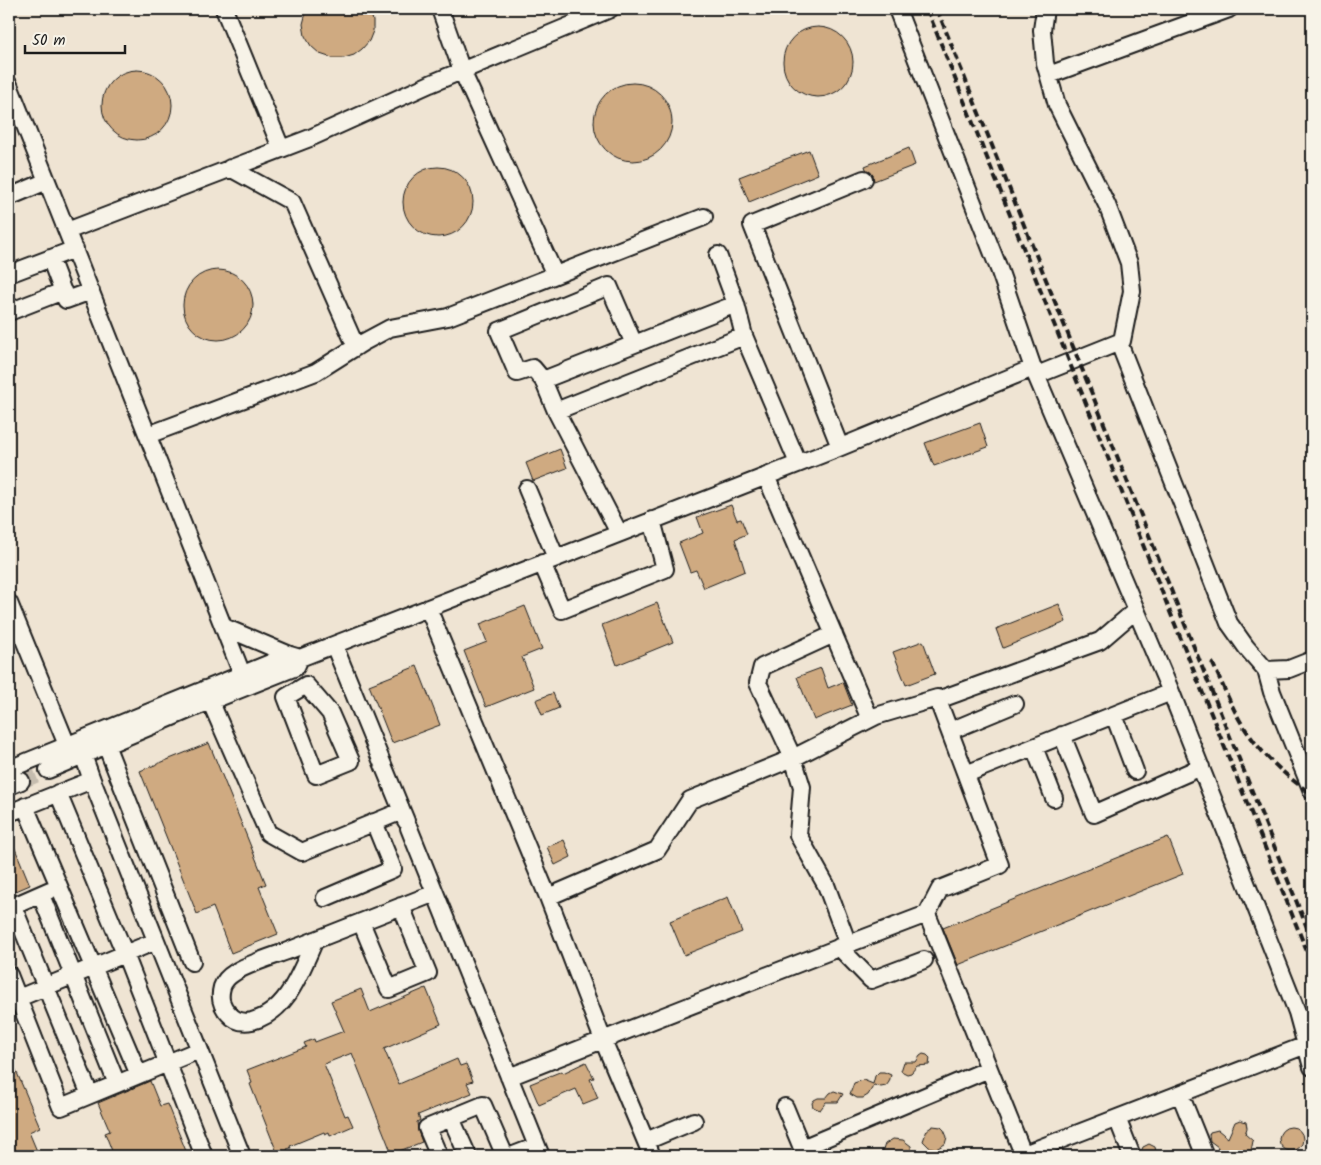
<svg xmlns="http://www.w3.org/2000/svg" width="1321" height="1165" font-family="Kalam,sans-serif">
	<rect width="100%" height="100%" fill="#efe4d3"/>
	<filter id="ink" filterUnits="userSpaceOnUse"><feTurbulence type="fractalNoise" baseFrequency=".02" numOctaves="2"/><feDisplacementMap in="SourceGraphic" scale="10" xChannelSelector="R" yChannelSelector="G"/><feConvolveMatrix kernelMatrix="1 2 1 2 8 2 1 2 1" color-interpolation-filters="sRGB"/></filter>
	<g filter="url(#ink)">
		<path fill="#cfaa81" stroke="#1c1c1c" d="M307,9H370L373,21V31L369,41L362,49L354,55L344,58H332L320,54L311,46L305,36L303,24Z
			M783 62a35 35 0 1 1 70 0a35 35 0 1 1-70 0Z
			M102 105a35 35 0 1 1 70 0a35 35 0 1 1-70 0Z
			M594 122a39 39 0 1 1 78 0a39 39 0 1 1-78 0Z
			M909,148L915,165L874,181L873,175L866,169L865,166Z
			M809,150L818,174L749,202L739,177Z
			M403 202a35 35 0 1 1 70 0a35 35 0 1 1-70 0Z
			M183 305a35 35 0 1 1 70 0a35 35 0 1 1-70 0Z
			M980,423L988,447L934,466L925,443Z
			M560,449L567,468L533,481L526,463Z
			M731,505L737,520L741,519L747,534L735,539L745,571L704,588L696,570L690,572L679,543L703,533L697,517Z
			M657,603L673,642L617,665L602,625Z
			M1059,604L1066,622L1003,648L996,629Z
			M525,606L542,649L522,657L534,688L486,707L464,651L487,642L480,624Z
			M923,641L935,674L906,685L893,652Z
			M417,666L440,725L392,743L369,685Z
			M821,668L828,688L843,682L852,705L814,720L797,677Z
			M553,693L559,708L542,715L536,700Z
			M209,743L266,884L259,887L278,934L231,953L213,907L197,914L140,771Z
			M9,834L30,885L9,894Z
			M1168,837L1183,874L958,965L943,928Z
			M564,840L571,857L555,865L547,847Z
			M728,897L742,932L684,955L670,921Z
			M426,988L441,1024L384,1049L399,1084L457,1059L460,1066L466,1064L473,1081L467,1083L472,1093L418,1115L420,1120L417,1122L418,1131L422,1142L392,1154L352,1053L324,1064L345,1116L348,1115L353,1126L330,1136L329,1132L325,1134L324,1132L290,1146L291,1148L287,1149L288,1151L278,1155L250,1084L252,1083L247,1070L306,1047L304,1043L314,1039L315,1042L344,1031L331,1001L361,989L370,1012Z
			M9,1054L40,1127L29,1132L39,1156H9Z
			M923,1054L927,1055L930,1058L929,1065L917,1066L911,1073L907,1074L901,1071L904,1062H916L920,1056Z
			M586,1062L594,1078L590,1079L598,1098L583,1104L576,1089L539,1105L530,1084L562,1071L563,1073Z
			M879,1072H884L891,1075L889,1082L886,1086L881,1087L874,1085L868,1095L863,1098H857L850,1094L854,1083L863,1080L873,1084L875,1076Z
			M150,1081L160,1106L167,1104L188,1156H114L105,1133L110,1131L98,1103Z
			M834,1091L843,1094L838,1102H826L820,1110L813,1107L812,1103L814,1100L818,1098H826L830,1093Z
			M1240,1120L1246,1122L1247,1128L1245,1134L1253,1141L1250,1156H1215L1218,1147L1210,1141L1209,1135L1210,1132L1218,1130L1228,1138L1235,1122Z
			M933,1126L941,1127L944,1130L947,1137L945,1144L936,1149L929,1147L923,1141L927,1130Z
			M1279 1139a12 12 0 1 1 24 0a12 12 0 1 1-24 0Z
			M893,1139L903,1140L911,1146V1156H881L885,1144Z
			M1149,1144L1155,1147L1157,1156H1142L1141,1152L1143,1147Z"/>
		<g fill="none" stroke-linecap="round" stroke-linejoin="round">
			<path stroke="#c5bcae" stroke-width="16" stroke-dasharray="16 8" stroke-linecap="butt" d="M21,781L48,770"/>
			<defs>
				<path id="minor" d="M224,9L281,148
					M440,9L462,71L555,275
					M897,9L999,269L1033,368
					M1049,75L1229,9
					M9,85L242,674
					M230,168L292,202L356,347
					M9,197L47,181
					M67,231L310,138L430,84L610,9
					M718,255L736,304
					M50,258L66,300L91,291
					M9,274L75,249
					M9,312L63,291
					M1119,343L1229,623L1246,647L1266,670L1272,692L1312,791
					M1037,375L1122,341L1132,291L1129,263L1107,205L1057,105L1045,63L1042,30L1045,9
					M543,380L533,368L517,373L499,331L609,286L634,344
					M556,411L543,380L736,304L744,336
					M148,435L316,372L362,343L390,328L448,317L704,217
					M840,447L752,225L864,179
					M766,476L870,719
					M527,489L556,558
					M619,533L556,411L744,336L798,463
					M542,563L562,610L665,569L652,520
					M9,603L67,745
					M428,608L548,897
					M224,627L290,655
					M834,634L762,667L758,683L793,758L802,787L798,835L826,885L848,944
					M334,645L406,821
					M1266,670L1289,669L1312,660
					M306,685L330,713L351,761L316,775L286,697Z
					M205,689L268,833L302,852L402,811
					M938,700L1100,641L1136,610
					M1114,715L1135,771
					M950,731L1015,704
					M1062,735L1094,814L1201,767
					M106,745L192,962
					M1034,747L1054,798
					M83,755L92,780L242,1156
					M9,769L290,655L300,658L836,449L1033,368L1171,692L1297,1012L1312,1067
					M48,770L196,707L296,667L300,658
					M966,774L1171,692
					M9,786L21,781
					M58,793L125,954L204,1156
					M25,806L139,1075
					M9,813L92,780
					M409,828L541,1156
					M41,895L117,1084
					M325,898L393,869L374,822
					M13,906L90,1095
					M9,908L50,890
					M927,914L1024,1156
					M361,922L389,989L428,973L401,906
					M315,940C301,970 288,1012 252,1021C243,1023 235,1021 229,1014C221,1006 219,998 222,987C224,981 229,976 234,973C244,965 277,955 290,950C338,931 387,912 435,893
					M839,947L871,980L924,960
					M9,975L61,1107L199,1050
					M9,1002L156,941
					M509,1077C648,1022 787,967 927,914L940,889L1000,865L937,698L876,716L793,758L690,800L657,850L548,897L603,1040L652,1156
					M1180,1094L1205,1156
					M785,1107L802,1148
					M451,1118L468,1156
					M1117,1118L1132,1156
					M646,1141L694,1121
					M439,1156L427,1128L483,1105L505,1156
					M511,1156L537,1146
					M805,1156L802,1148L989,1069
					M1019,1156L1306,1045"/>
			</defs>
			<use href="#minor" stroke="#1c1c1c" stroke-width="20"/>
			<use href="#minor" stroke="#f7f3e8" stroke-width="16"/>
			<path stroke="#1c1c1c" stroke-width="4" stroke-dasharray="8 4" stroke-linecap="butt" d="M927,9L1312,964
				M937,9L1312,940
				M1212,662C1221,681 1229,701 1239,719C1257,750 1283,775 1312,794"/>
		</g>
	</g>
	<rect width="1321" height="1165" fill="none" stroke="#f7f3e8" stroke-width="30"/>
	<rect x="15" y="15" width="1291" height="1135" fill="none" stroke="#1c1c1c" stroke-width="2" filter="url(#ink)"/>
	<path d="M25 45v8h100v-8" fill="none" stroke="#1c1c1c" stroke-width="2.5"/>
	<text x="32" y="45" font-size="15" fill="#1c1c1c" stroke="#f7f3e8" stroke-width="4" paint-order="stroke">50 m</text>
</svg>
